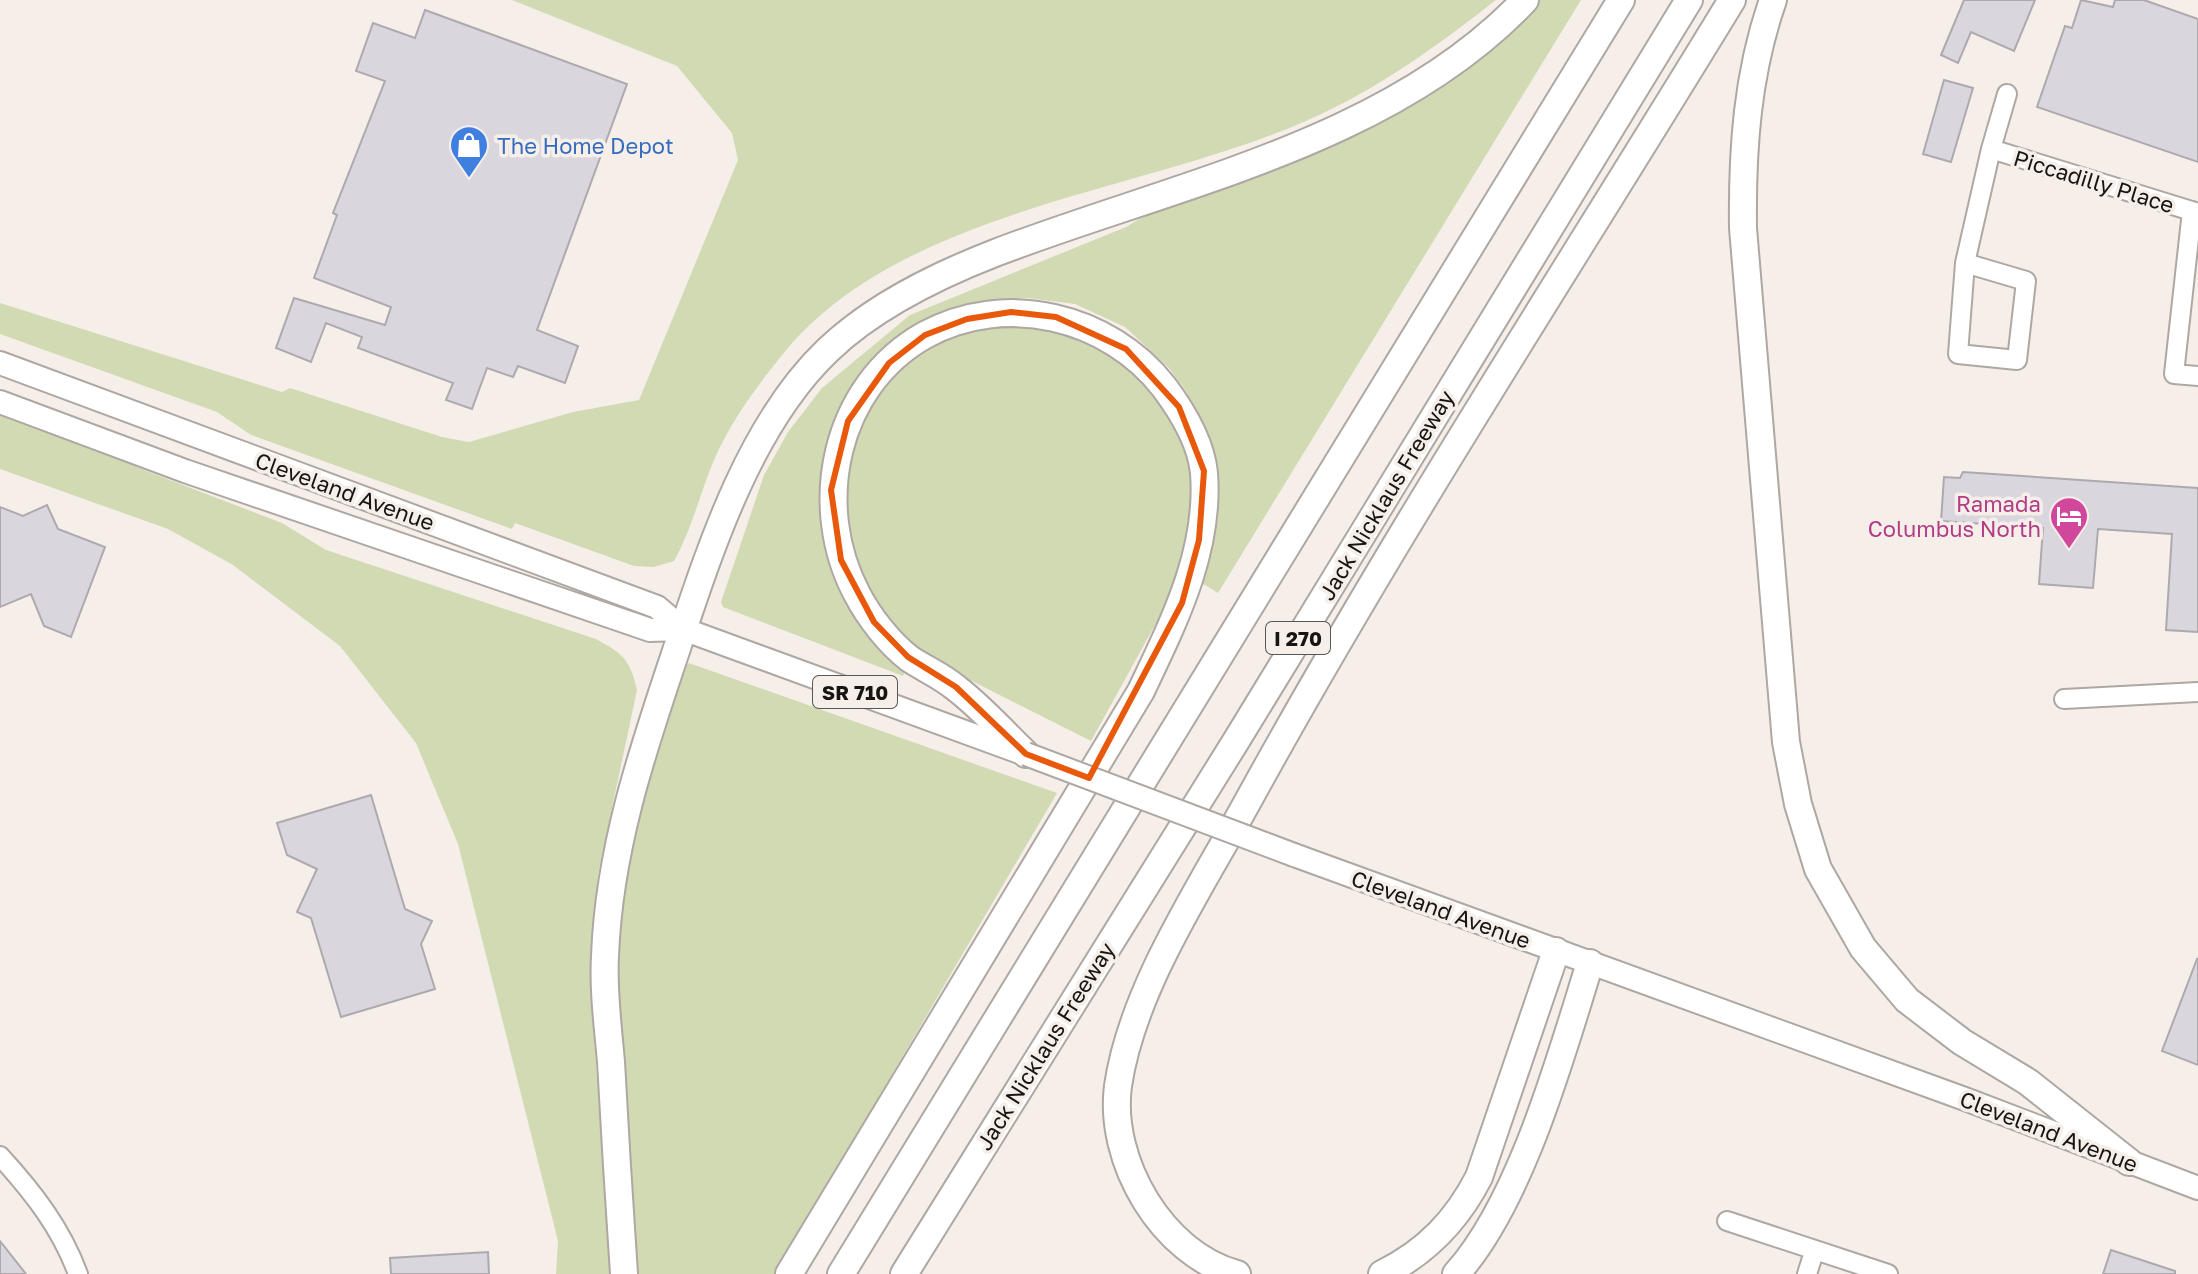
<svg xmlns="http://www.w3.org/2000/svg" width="2198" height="1274" font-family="'Golos Text',sans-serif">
	<rect width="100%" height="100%" fill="#f6efe9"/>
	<path fill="#d2dab4" d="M512,0H1496C1437,46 1377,90 1308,120C1146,192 907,208 787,349C759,383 732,419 714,460C700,493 692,529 674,561L654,567L634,566L515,523L512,529L251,435L217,412L0,334V303L282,392L290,388L442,437L469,442L573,412L639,400L738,160L732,133L677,66Z
		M1538,0H1581L1218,593L1195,579L1203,428L1186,391L1169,368L1125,327L1075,304L1027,298L981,302L945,313L877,360L852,389L833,427L824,463V504L907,668L903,676L723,607L721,602L764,475L788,432L822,388L910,315L1126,227L1172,199L1495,43Z
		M1021,315L1122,347L1180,419L1194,484L1191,531L1171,596L1091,741L960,675L923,651L888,620L865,586L843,522L845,449L885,375L944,333Z
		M0,408L149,472L282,523L326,550L596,639C623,654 630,659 637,690L598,874L590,975L610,1274H556L558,1241L458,844L416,743L340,646L233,565L168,529L0,469Z
		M689,663L1057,793L775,1274H634L612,1007L616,889L680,669Z"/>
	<path fill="#dad6dd" stroke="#ada9af" stroke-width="2" d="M1964,0H2035L2014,51L1971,32L1958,63L1941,55Z
		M2081,0L2113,7L2115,0H2144L2198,19V162L2037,107L2065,26L2072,28Z
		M425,10L627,84L537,330L578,346L565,383L518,366L513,377L487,368L472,409L446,400L453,383L358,348L362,337L326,323L311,362L276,348L294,298L385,325L391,307L314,278L337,215L333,213L385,81L356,71L373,23L415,38Z
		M1944,80L1973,88L1951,162L1923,154Z
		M1963,472L2198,488V632L2166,630L2172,534L2098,529L2093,588L2039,584L2043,528L1941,521L1944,477L1960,478Z
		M47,505L58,529L105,547L71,637L44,626L31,594L0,607V507L23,516Z
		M371,795L405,909L432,921L421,944L435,989L341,1017L311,918L297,912L317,869L287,855L277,823Z
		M2197,959L2198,960V1065L2162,1051Z
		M0,1241L26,1274H0Z
		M2111,1250L2175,1271V1274H2103Z
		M488,1252L489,1274H391L390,1258Z"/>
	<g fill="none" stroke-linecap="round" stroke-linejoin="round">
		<defs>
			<path id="minor" d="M1991,149L2198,213
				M2192,211L2174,374L2198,376
				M1965,263L2026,281L2017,360L1958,354L1965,263L1991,149L2007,94
				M2064,699L2198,692
				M0,1156C33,1192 61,1228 78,1274
				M1727,1221L1888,1274
				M1807,1274L1814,1252"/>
			<path id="major" d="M0,363L657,607L683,629L1025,754
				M0,402L185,471L650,630L683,629
				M1294,855L1965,1099L2198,1188"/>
			<path id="highway" d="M1773,0C1747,74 1742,150 1743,228L1786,742L1798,804L1818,869L1863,948L1907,1000L1962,1042L2028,1082L2129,1162
				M624,1274C619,1203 615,1133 611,1062C608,1027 603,991 605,956C609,848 643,749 677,648C710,549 750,424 828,350C874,306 936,276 995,253C1172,185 1390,143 1525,0
				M789,1274L1141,691C1173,623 1210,552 1204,473C1201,442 1182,411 1164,387C1109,316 1005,291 925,335C834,386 810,506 857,594C869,617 889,643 910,659C925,669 942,676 956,688C981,707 1003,732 1026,754
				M841,1274L1621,0
				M904,1274L1236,741L1689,0
				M1237,1274C1162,1254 1108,1161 1118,1086C1132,989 1201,887 1248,801C1398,528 1570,266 1732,0
				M1382,1274C1427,1252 1457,1220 1479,1177L1556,951
				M1456,1274C1521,1202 1561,1056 1590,963"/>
		</defs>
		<use href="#minor" stroke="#aea7a2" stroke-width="22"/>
		<use href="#major" stroke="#aea7a2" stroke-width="26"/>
		<use href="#highway" stroke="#aea7a2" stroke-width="30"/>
		<use href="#minor" stroke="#fff" stroke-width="18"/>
		<use href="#major" stroke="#fff" stroke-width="22"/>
		<use href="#highway" stroke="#fff" stroke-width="26"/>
		<defs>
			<path id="major-bridge" d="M1026,754L1294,855"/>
		</defs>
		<use href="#major-bridge" stroke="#aea7a2" stroke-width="26" stroke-linecap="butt"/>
		<use href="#major-bridge" stroke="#fff" stroke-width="22"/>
	</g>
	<path fill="none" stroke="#e8590c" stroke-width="6" stroke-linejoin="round" d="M1011,312L1056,317L1126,349L1179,407L1204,471L1199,540L1182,603L1089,778L1026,754L956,687L908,657L874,622L841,560L831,490L848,421L889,363L925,335L967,319Z"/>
	<defs>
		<symbol id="shop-pin" viewBox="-11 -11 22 30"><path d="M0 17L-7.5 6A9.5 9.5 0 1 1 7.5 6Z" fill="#3f7fe0" stroke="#f6efe9"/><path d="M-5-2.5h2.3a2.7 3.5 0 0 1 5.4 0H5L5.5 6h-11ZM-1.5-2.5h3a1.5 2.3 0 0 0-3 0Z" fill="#fff"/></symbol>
		<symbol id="hotel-pin" viewBox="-11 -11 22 30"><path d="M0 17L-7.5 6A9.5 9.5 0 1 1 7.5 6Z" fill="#d1479c" stroke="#f6efe9"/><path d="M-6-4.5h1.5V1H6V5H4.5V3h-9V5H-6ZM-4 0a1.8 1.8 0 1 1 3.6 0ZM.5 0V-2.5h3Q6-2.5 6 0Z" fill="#fff"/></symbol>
	</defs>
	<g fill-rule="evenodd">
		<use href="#shop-pin" x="447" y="123" width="44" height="60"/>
		<use href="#hotel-pin" x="2047" y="494" width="44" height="60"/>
	</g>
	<g text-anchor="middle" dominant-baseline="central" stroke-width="7" stroke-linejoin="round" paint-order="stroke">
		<g fill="#f6efe9" stroke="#5a5653" stroke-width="2">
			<rect x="1266" y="622" width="64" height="32" rx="6"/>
			<rect x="813" y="676" width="84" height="32" rx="6"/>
		</g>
		<g font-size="20" font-weight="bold" fill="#171513">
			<text x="1298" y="638">I 270</text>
			<text x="855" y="692">SR 710</text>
		</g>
		<g font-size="22" fill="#366cbe" stroke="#f6efe9" text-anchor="start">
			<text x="497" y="145">The Home Depot</text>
		</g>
		<g font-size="22" fill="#171513" stroke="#f6efe9">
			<text transform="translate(2094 181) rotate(17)">Piccadilly Place</text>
			<text transform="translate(345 491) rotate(20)">Cleveland Avenue</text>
			<text transform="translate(1386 495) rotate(-59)">Jack Nicklaus Freeway</text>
			<text transform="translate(1441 909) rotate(20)">Cleveland Avenue</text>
			<text transform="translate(1045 1046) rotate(-58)">Jack Nicklaus Freeway</text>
			<text transform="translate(2049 1131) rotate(21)">Cleveland Avenue</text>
		</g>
		<g font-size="22" fill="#b23c85" stroke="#f6efe9" text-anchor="end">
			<text x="2041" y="503">Ramada<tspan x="2041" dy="25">Columbus North</tspan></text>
		</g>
	</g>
</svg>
